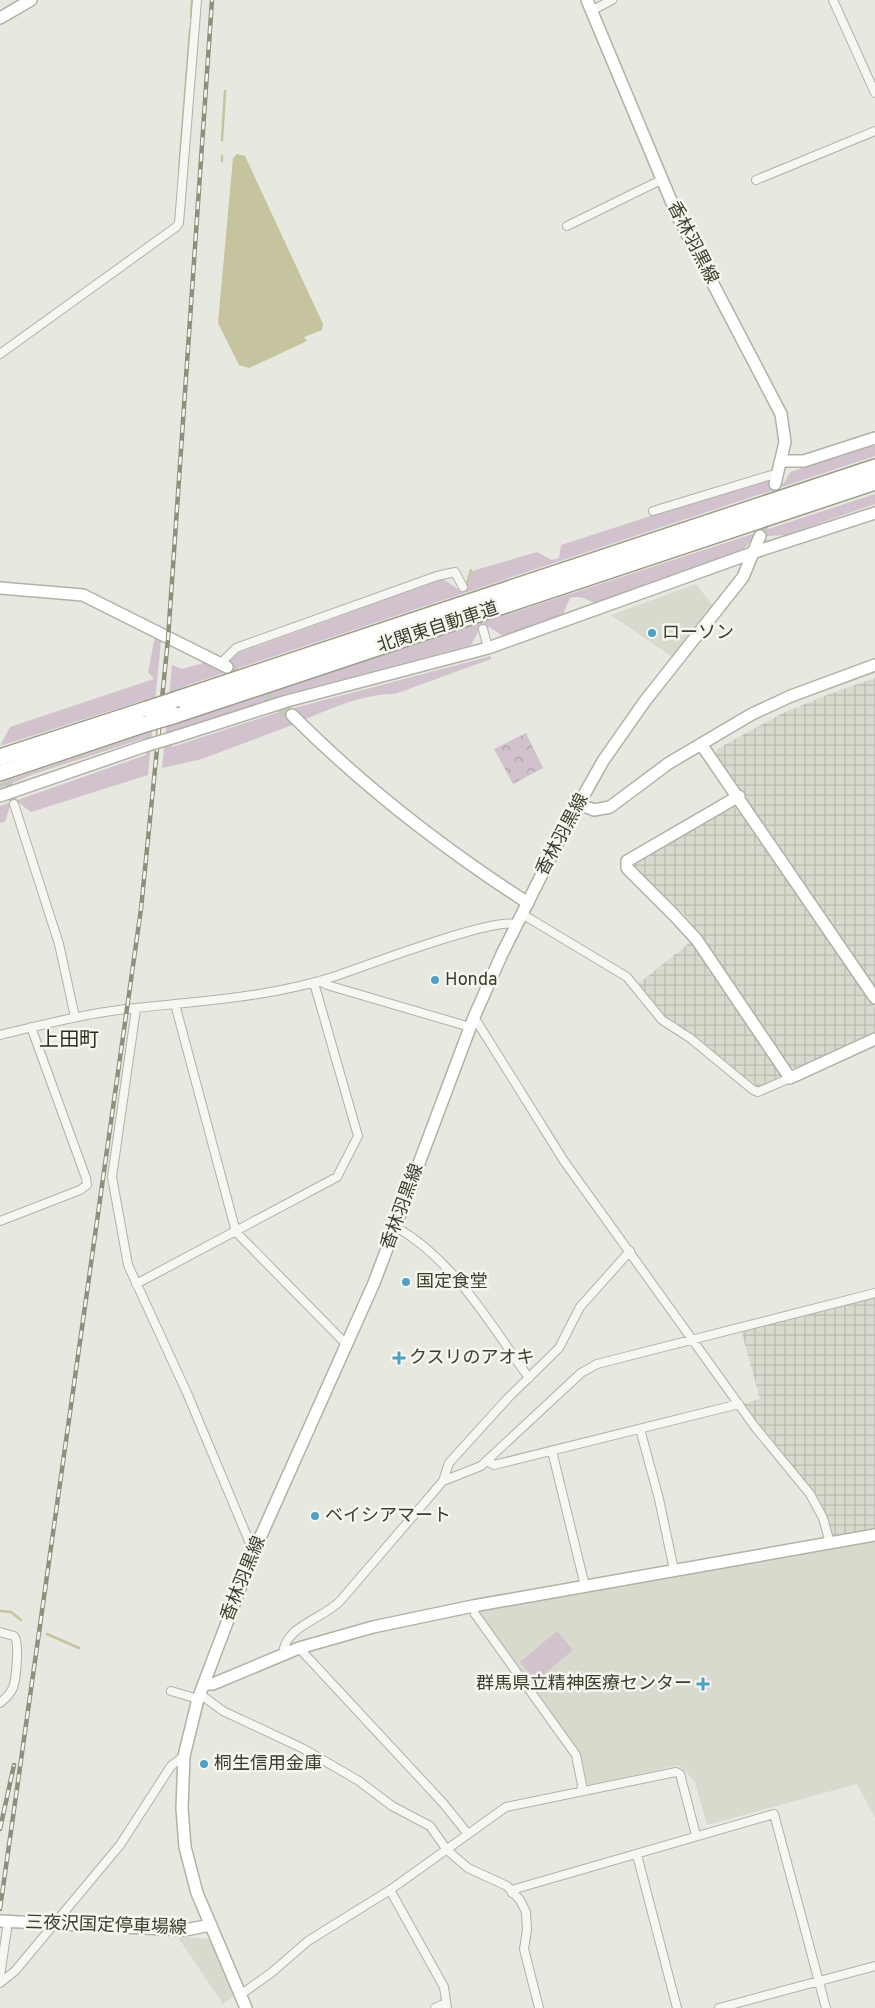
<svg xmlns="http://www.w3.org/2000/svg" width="875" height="2008" font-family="Overpass,'Noto Sans JP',sans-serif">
	<defs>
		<pattern id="industrial-grid" width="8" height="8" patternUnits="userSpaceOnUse" patternTransform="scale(1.25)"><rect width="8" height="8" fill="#d8dace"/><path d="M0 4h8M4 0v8" fill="none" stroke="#babcb1"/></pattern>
		<pattern id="park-crowns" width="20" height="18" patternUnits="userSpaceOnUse" patternTransform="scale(1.25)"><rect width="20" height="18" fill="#d1c2ce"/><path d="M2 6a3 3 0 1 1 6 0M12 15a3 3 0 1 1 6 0" fill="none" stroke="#ab9fa7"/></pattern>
	</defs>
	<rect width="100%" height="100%" fill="#e7e8e0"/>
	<path fill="#d8dace" d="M696,584L714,607L674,658L611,615Z
		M875,1541V1818L857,1784L707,1825L695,1782L679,1765L589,1785L586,1781L581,1755L480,1614L481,1609Z
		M177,1936L209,1939L235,1995L223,2004Z"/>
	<path fill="url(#industrial-grid)" d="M875,678V988L716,754L717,749L783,713L824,696Z
		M733,807L739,808L875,1007V1034L795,1068L788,1066L719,965L701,935L682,912L635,870V864Z
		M693,940L764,1049L783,1076L758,1087L677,1027L665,1017L638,984Z
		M875,1297V1531L832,1539L812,1492L742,1404L760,1399L741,1330Z"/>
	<path fill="#d1c2ce" d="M871,445L875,446V456L188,685L176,691L173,724L875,494V504L785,535L754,537L744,549L595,603C586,599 579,595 570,598L563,614L503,636L489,627L479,630L471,645L286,694L172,733V747L279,712L491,656V659L395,694C366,693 332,708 306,719L297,712L288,718L295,724L202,759L162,768L172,665L182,669L207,662L223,670L232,663L230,661L238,653L443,579L458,589L468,584L472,571L537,552L552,560L559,558L561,545L762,480L770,482V484L784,483L790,472Z
		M155,637L161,641L148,775L31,812L19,803L10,806L5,822L0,823V806L146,755L147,741L142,739L34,774L0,788V783L148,733L151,698L0,746L10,727L154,679L148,672Z
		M557,1631L573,1650L536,1681L520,1662Z"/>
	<path fill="url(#park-crowns)" d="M526,733L543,768L513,784L494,749Z"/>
	<path fill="#c5c49e" d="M237,154L245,156L323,324L322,330L304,337L307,341L249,368L239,365L218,323L233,158Z"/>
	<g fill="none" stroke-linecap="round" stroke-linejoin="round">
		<path stroke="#c5c49e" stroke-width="2.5" d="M191,17L192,0
			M222,140L225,91
			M222,161V156
			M179,170L190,30
			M467,584L471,570
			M0,1611L11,1612L21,1620
			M47,1634L79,1648"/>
		<path stroke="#c5c6bc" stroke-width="8" stroke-dasharray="8 4" stroke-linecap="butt" d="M5,770L14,804"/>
		<path stroke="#c5c6bc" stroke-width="11" stroke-dasharray="11 5.5" stroke-linecap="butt" d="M760,536L775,484
			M227,667L292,715"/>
		<defs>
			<path id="street" d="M833,0L875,93
				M591,11L612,0
				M756,180L875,131
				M567,226L661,180
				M0,354L176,227L179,223L197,0
				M653,511L778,473
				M483,629L488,648
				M221,663L236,648L437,576L455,572L463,587
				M14,804L59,944L75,1017
				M522,914L627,977L662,1020L690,1038L753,1090L758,1092L790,1078
				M320,981L327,985L470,1027
				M175,1004L236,1232L346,1344
				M136,1009L112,1177L128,1265L187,1393L249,1541L255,1549
				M474,1017L564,1161L755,1427L810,1494L823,1518L830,1543
				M0,1035C42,1025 84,1014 126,1009C198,1001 270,998 339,975C370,964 491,918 516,924
				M0,1221L80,1190L87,1185L86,1178L31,1027
				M396,1227C454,1260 491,1325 529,1378
				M136,1284L337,1177L358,1136L314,983
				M640,1429L659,1499L674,1570
				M552,1451L585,1586
				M487,1461L494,1465L739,1404
				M443,1481L481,1466L581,1373L597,1364L875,1293
				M473,1606L475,1614L576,1755L582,1785L581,1791
				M0,1632L14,1636C20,1642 16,1679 13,1688C10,1694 5,1699 0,1703
				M299,1648L443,1803L468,1834
				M283,1654C285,1625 324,1619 341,1600L443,1481L449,1463L507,1399L559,1348L580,1307L630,1251
				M171,1691L198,1699
				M200,1694L223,1711L304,1749L359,1781L392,1806L430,1826L447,1850L468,1868L507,1886L520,1900L526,1912L527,1930L524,1949L539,2008
				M637,1855L677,2008
				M390,1890L444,1987L447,2008
				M512,1893L515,1889L774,1814L826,2008
				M0,1976L8,1922
				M0,1983L15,1971L120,1845L171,1766L184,1756
				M240,1995L271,1973L308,1941L390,1890L506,1807L676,1772L680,1774L696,1835
				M435,2008L446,2003
				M719,2008L875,1966"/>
			<path id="secondary" d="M587,0L677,215L781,414L785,442L775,484
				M0,18L31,0
				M781,461H804L875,438
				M0,588L83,595L227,667
				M292,715C363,786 444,849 528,903
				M175,737L287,701L488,648L755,552L875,513
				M701,744L875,998
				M0,796L145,746
				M739,796L627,861V868L674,915L697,940L790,1078L875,1039
				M579,804L594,810L610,807L669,763L752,714L791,696L875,665
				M204,1684H213L299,1648L373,1627L473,1606L875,1535
				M0,1921L185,1930L211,1925
				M246,2008L197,1893L185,1847L182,1808L184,1756L198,1699L255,1549L374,1283L474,1017L502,954L561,836L603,761L645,701L743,577L760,536"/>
			<path id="highway" d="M177,699L875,467
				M176,715L875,482
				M0,757L147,709
				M0,773L146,724"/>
		</defs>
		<use href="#street" stroke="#b0b2a6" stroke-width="10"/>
		<use href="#secondary" stroke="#b0b2a6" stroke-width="14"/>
		<use href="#highway" stroke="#9c9d89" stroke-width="18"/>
		<use href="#street" stroke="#f6f7f3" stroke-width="8"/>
		<use href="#secondary" stroke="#fff" stroke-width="11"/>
		<use href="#highway" stroke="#fff" stroke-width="15"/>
		<defs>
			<path id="rail" d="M0,1829L14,1765
				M0,1909L141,909L168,639L212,0"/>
		</defs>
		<use href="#rail" stroke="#8e907b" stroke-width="4.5"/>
		<use href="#rail" stroke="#f5f6f0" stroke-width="2.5" stroke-dasharray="8" stroke-linecap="butt"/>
		<defs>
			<path id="secondary-bridge" d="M145,746L175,737"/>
			<path id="highway-bridge" d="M147,709L177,699
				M146,724L176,715"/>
		</defs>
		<use href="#secondary-bridge" stroke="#b0b2a6" stroke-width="14" stroke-linecap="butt"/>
		<use href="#highway-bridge" stroke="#9c9d89" stroke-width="18" stroke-linecap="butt"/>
		<use href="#secondary-bridge" stroke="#fff" stroke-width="11"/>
		<use href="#highway-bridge" stroke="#fff" stroke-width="15"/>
	</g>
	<g fill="#4f9fc3" stroke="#f5f6f0" stroke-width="2">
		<circle cx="652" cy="633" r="5"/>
		<circle cx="435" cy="980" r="5"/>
		<circle cx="406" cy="1282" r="5"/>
		<path d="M396.5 1350.5h5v5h5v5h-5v5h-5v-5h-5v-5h5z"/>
		<circle cx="315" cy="1516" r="5"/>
		<path d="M700.5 1676.5h5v5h5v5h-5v5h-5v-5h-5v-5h5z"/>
		<circle cx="204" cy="1764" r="5"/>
	</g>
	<g text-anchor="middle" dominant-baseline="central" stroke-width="5" stroke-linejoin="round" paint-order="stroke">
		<g font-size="18" fill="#3c3e2a" stroke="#f5f6f0">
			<text transform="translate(692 243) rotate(63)">香林羽黒線</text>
			<text transform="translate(438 628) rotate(-18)">北関東自動車道</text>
			<text transform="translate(563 835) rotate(-62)">香林羽黒線</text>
			<text transform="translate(403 1207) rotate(-70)">香林羽黒線</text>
			<text transform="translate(244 1579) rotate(-68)">香林羽黒線</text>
			<text transform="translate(106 1926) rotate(2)">三夜沢国定停車場線</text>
		</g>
		<g font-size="18" fill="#3c3e2a" stroke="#f5f6f0" text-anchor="start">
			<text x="662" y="633">ローソン</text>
			<text x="445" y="980">Honda</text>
			<text x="416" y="1282">国定食堂</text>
			<text x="409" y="1358">クスリのアオキ</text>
			<text x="325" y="1516">ベイシアマート</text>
			<text x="692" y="1684" text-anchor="end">群馬県立精神医療センター</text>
			<text x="214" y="1764">桐生信用金庫</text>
		</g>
		<g font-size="20" fill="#2d2f1c" stroke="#f5f6f0">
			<text x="69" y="1041">上田町</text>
		</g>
	</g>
</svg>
